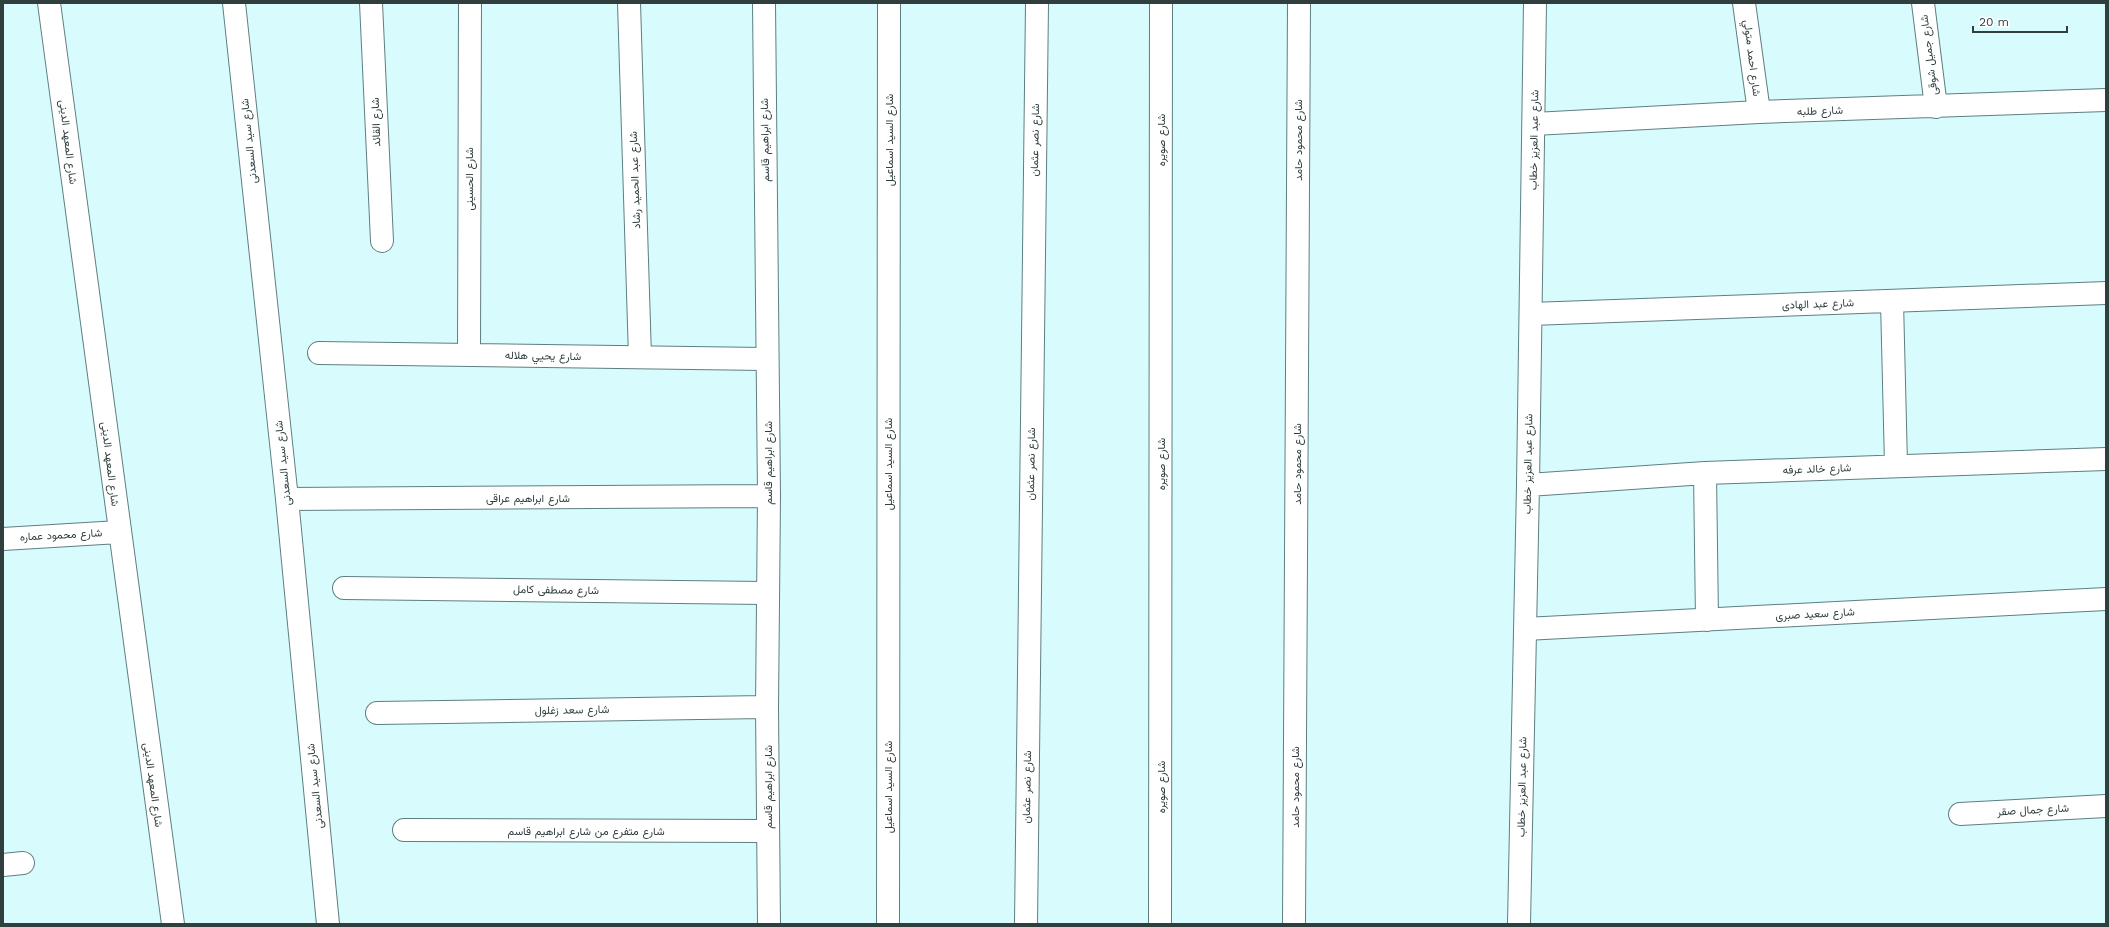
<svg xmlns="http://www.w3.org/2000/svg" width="2109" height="927" font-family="'Work Sans',Vazirmatn,sans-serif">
	<rect width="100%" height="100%" fill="#d8fcfd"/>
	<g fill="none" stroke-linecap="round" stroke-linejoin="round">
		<defs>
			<path id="street" d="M49,3L173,924
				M234,3L287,499L328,924
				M371,3L382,241
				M629,3L640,357
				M764,3L769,496L767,707L769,924
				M1744,3L1759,112
				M1923,3L1936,107
				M1534,124L1759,112L2106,100
				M1892,301L1896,465
				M1531,314L2106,293
				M319,353L767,359
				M469,354L470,3
				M1705,473L1707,620
				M1528,485L1705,473L2106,459
				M287,499L769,496
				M3,539L119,532
				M344,588L768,593
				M1525,629L2106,599
				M377,713L767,707
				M1960,814L2106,806
				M404,830L768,831
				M3,865L23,863
				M888,924L889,3
				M1026,924L1037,3
				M1160,924L1161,3
				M1294,924L1299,3
				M1519,924L1528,485L1535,3"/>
		</defs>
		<use href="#street" stroke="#5f7e7f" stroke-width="24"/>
		<use href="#street" stroke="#fff" stroke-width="22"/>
	</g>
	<g text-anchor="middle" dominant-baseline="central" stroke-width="3" stroke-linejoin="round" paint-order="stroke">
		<g font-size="11" fill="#303e3e" stroke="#fff">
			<text transform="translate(1929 55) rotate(-97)">شارع جميل شوقى</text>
			<text transform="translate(1752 58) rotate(83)">شارع احمد متولي</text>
			<text transform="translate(1820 111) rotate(-2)">شارع طلبه</text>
			<text transform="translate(376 122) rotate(-92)">شارع القائد</text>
			<text transform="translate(765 140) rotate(-91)">شارع ابراهيم قاسم</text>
			<text transform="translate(889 140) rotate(-90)">شارع السيد اسماعيل</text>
			<text transform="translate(1035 140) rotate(-89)">شارع نصر عثمان</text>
			<text transform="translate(1161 140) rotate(-90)">شارع صويره</text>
			<text transform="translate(1298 140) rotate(-90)">شارع محمود حامد</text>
			<text transform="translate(1534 140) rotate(-89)">شارع عبد العزيز خطاب</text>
			<text transform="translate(249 141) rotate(-96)">شارع سيد السعدنى</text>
			<text transform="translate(68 142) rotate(83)">شارع المعهد الدينى</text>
			<text transform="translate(469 179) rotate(-90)">شارع الحسينى</text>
			<text transform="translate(635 180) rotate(-92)">شارع عبد الحميد رشاد</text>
			<text transform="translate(1818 304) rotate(-2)">شارع عبد الهادى</text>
			<text transform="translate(543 356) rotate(1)">شارع يحيي هلاله</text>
			<text transform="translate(283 463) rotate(-96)">شارع سيد السعدنى</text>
			<text transform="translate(768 463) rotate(-90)">شارع ابراهيم قاسم</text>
			<text transform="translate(110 464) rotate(83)">شارع المعهد الدينى</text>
			<text transform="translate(888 464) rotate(-90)">شارع السيد اسماعيل</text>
			<text transform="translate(1031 464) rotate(-89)">شارع نصر عثمان</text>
			<text transform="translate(1161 464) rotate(-90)">شارع صويره</text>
			<text transform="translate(1297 464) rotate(-90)">شارع محمود حامد</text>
			<text transform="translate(1528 464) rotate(-89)">شارع عبد العزيز خطاب</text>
			<text transform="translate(1817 469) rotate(-2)">شارع خالد عرفه</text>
			<text x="528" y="498">شارع ابراهيم عراقى</text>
			<text transform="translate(61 535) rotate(-3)">شارع محمود عماره</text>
			<text transform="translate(556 590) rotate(1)">شارع مصطفى كامل</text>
			<text transform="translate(1815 614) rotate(-3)">شارع سعيد صبرى</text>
			<text transform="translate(572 710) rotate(-1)">شارع سعد زغلول</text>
			<text transform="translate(153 785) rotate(82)">شارع المعهد الدينى</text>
			<text transform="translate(315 786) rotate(-96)">شارع سيد السعدنى</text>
			<text transform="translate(768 787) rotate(-90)">شارع ابراهيم قاسم</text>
			<text transform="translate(888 787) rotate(-90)">شارع السيد اسماعيل</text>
			<text transform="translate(1027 787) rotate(-89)">شارع نصر عثمان</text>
			<text transform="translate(1161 787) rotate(-90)">شارع صويره</text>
			<text transform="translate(1295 787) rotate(-90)">شارع محمود حامد</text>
			<text transform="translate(1522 787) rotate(-89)">شارع عبد العزيز خطاب</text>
			<text transform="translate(2033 810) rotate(-3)">شارع جمال صقر</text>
			<text x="586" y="831">شارع متفرع من شارع ابراهيم قاسم</text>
		</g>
	</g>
	<rect width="2109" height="927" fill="none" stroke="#303e3e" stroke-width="8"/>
	<path d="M1973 26v6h94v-6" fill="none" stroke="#303e3e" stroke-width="2"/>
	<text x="1979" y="26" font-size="12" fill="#303e3e" stroke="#ffffff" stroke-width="3" paint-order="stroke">20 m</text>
</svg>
